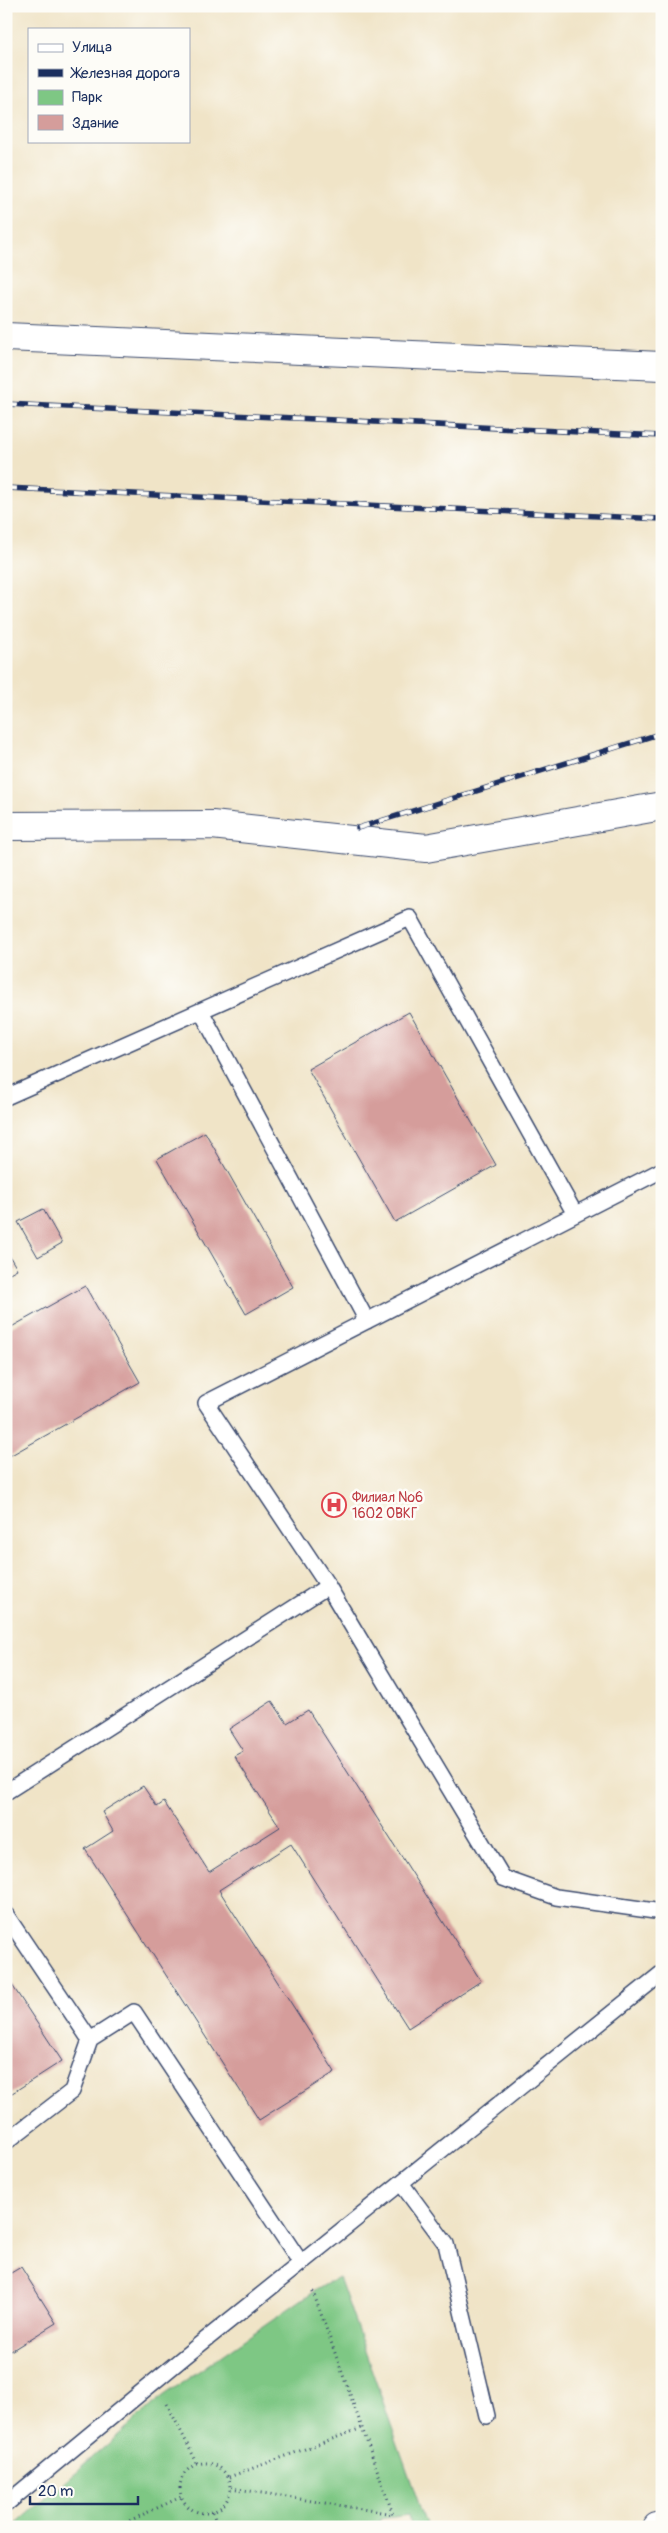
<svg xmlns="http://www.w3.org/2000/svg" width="668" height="2533" font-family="Pangolin,sans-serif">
	<rect width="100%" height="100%" fill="#fdfcf7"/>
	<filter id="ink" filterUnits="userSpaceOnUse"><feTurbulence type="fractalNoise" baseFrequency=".02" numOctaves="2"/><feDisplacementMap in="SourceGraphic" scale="10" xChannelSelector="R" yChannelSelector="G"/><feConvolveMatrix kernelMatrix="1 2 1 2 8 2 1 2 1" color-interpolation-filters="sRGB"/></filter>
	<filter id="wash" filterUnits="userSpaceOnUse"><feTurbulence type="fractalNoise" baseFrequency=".0096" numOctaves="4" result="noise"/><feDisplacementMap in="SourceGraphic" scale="20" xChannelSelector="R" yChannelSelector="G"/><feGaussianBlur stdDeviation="1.12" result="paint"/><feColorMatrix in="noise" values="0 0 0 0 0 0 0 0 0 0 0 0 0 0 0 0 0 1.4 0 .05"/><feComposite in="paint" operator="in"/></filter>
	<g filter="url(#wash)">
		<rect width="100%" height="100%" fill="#f0e4c7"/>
		<path fill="#7ec784" stroke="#4c7b71" d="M339,2277L427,2527H411L408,2515L380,2519L381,2527H13L163,2396L314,2291Z"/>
		<g id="blocks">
			<path fill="#d59d9b" d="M409,1012L496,1165L395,1222L308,1069Z
				M205,1132L293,1287L246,1314L157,1159Z
				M43,1209L62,1243L38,1257L18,1222Z
				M6,1250L17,1269L6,1275Z
				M85,1286L140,1382L6,1458V1330Z
				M272,1701L287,1723L308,1710L481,1981L408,2028L291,1844L219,1890L335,2072L259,2120L85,1849L113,1831L102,1812L143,1786L157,1807L164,1802L209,1872L280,1827L234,1756L243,1751L229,1729Z
				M12,1985L62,2061L6,2097V1989Z
				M21,2267L56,2323L6,2354V2276Z"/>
		</g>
	</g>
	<g filter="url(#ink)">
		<use href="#blocks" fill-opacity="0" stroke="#3b4a6e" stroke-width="1"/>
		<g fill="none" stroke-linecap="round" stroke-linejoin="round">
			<defs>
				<path id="lane" d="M201,1011L367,1321
					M6,1097L410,918L575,1214
					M662,1170L206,1403L328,1586L503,1878L556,1897L662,1912
					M6,1792L328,1586
					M6,1915L90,2040L134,2012L301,2263
					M6,2142L72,2091L90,2040
					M401,2183L446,2244L487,2416
					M6,2504L184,2357L662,1973"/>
				<path id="street" d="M6,337L662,366
					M6,826L212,825L426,848L662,806
					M657,2527L662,2526"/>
			</defs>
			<use href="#lane" stroke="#3b4a6e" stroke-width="18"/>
			<use href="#street" stroke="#3b4a6e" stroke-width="30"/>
			<path stroke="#3b4a6e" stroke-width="3" stroke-dasharray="1 4" stroke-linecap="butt" d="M167,2404L197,2463
				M180 2488a25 25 0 1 1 50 0a25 25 0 1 1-50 0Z
				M229,2477L362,2428
				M231,2488L393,2514L312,2289
				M213,2512L217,2527
				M116,2527L181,2497"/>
			<use href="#lane" stroke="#fff" stroke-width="15"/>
			<use href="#street" stroke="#fff" stroke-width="28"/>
			<defs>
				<path id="rail" d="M6,404L662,436
					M6,488L662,519
					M358,828L662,733"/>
			</defs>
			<use href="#rail" stroke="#1b2f5e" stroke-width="5.5"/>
			<use href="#rail" stroke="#fdfcf7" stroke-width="4" stroke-dasharray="11" stroke-linecap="butt"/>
		</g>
	</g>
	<defs>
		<symbol id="hospital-ring" viewBox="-11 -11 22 22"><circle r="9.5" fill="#fdfcf7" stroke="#e0444e" stroke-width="1.5"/><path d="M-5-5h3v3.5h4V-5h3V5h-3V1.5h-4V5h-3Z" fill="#e0444e"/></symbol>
	</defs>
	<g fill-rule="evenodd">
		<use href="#hospital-ring" x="320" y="1491" width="28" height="28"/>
	</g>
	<g text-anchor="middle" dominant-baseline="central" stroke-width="5" stroke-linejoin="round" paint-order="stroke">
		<g font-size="14" fill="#be3a42" stroke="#fdfcf7" text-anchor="start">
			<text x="352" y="1497">Филиал №6<tspan x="352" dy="16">1602 ОВКГ</tspan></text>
		</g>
	</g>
	<rect width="668" height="2533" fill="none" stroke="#fdfcf7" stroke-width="25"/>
	<rect x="28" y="28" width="162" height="115" fill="#fdfcf7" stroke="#a3aaba"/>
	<rect x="38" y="44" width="25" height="8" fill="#ffffff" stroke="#a3aaba"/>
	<text x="72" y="52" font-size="15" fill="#1b2f5e">Улица</text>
	<rect x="38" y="69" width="25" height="8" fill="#1b2f5e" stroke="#a3aaba"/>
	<text x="72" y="78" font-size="15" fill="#1b2f5e">Железная дорога</text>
	<rect x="38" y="90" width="25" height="15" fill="#7ec784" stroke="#a3aaba"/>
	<text x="72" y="102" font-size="15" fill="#1b2f5e">Парк</text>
	<rect x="38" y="115" width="25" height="15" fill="#d59d9b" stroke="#a3aaba"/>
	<text x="72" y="128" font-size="15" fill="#1b2f5e">Здание</text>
	<path d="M30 2496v8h108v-8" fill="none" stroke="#1b2f5e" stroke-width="2.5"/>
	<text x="38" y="2496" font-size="15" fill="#1b2f5e" stroke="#fdfcf7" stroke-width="4" paint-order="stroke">20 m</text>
</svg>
